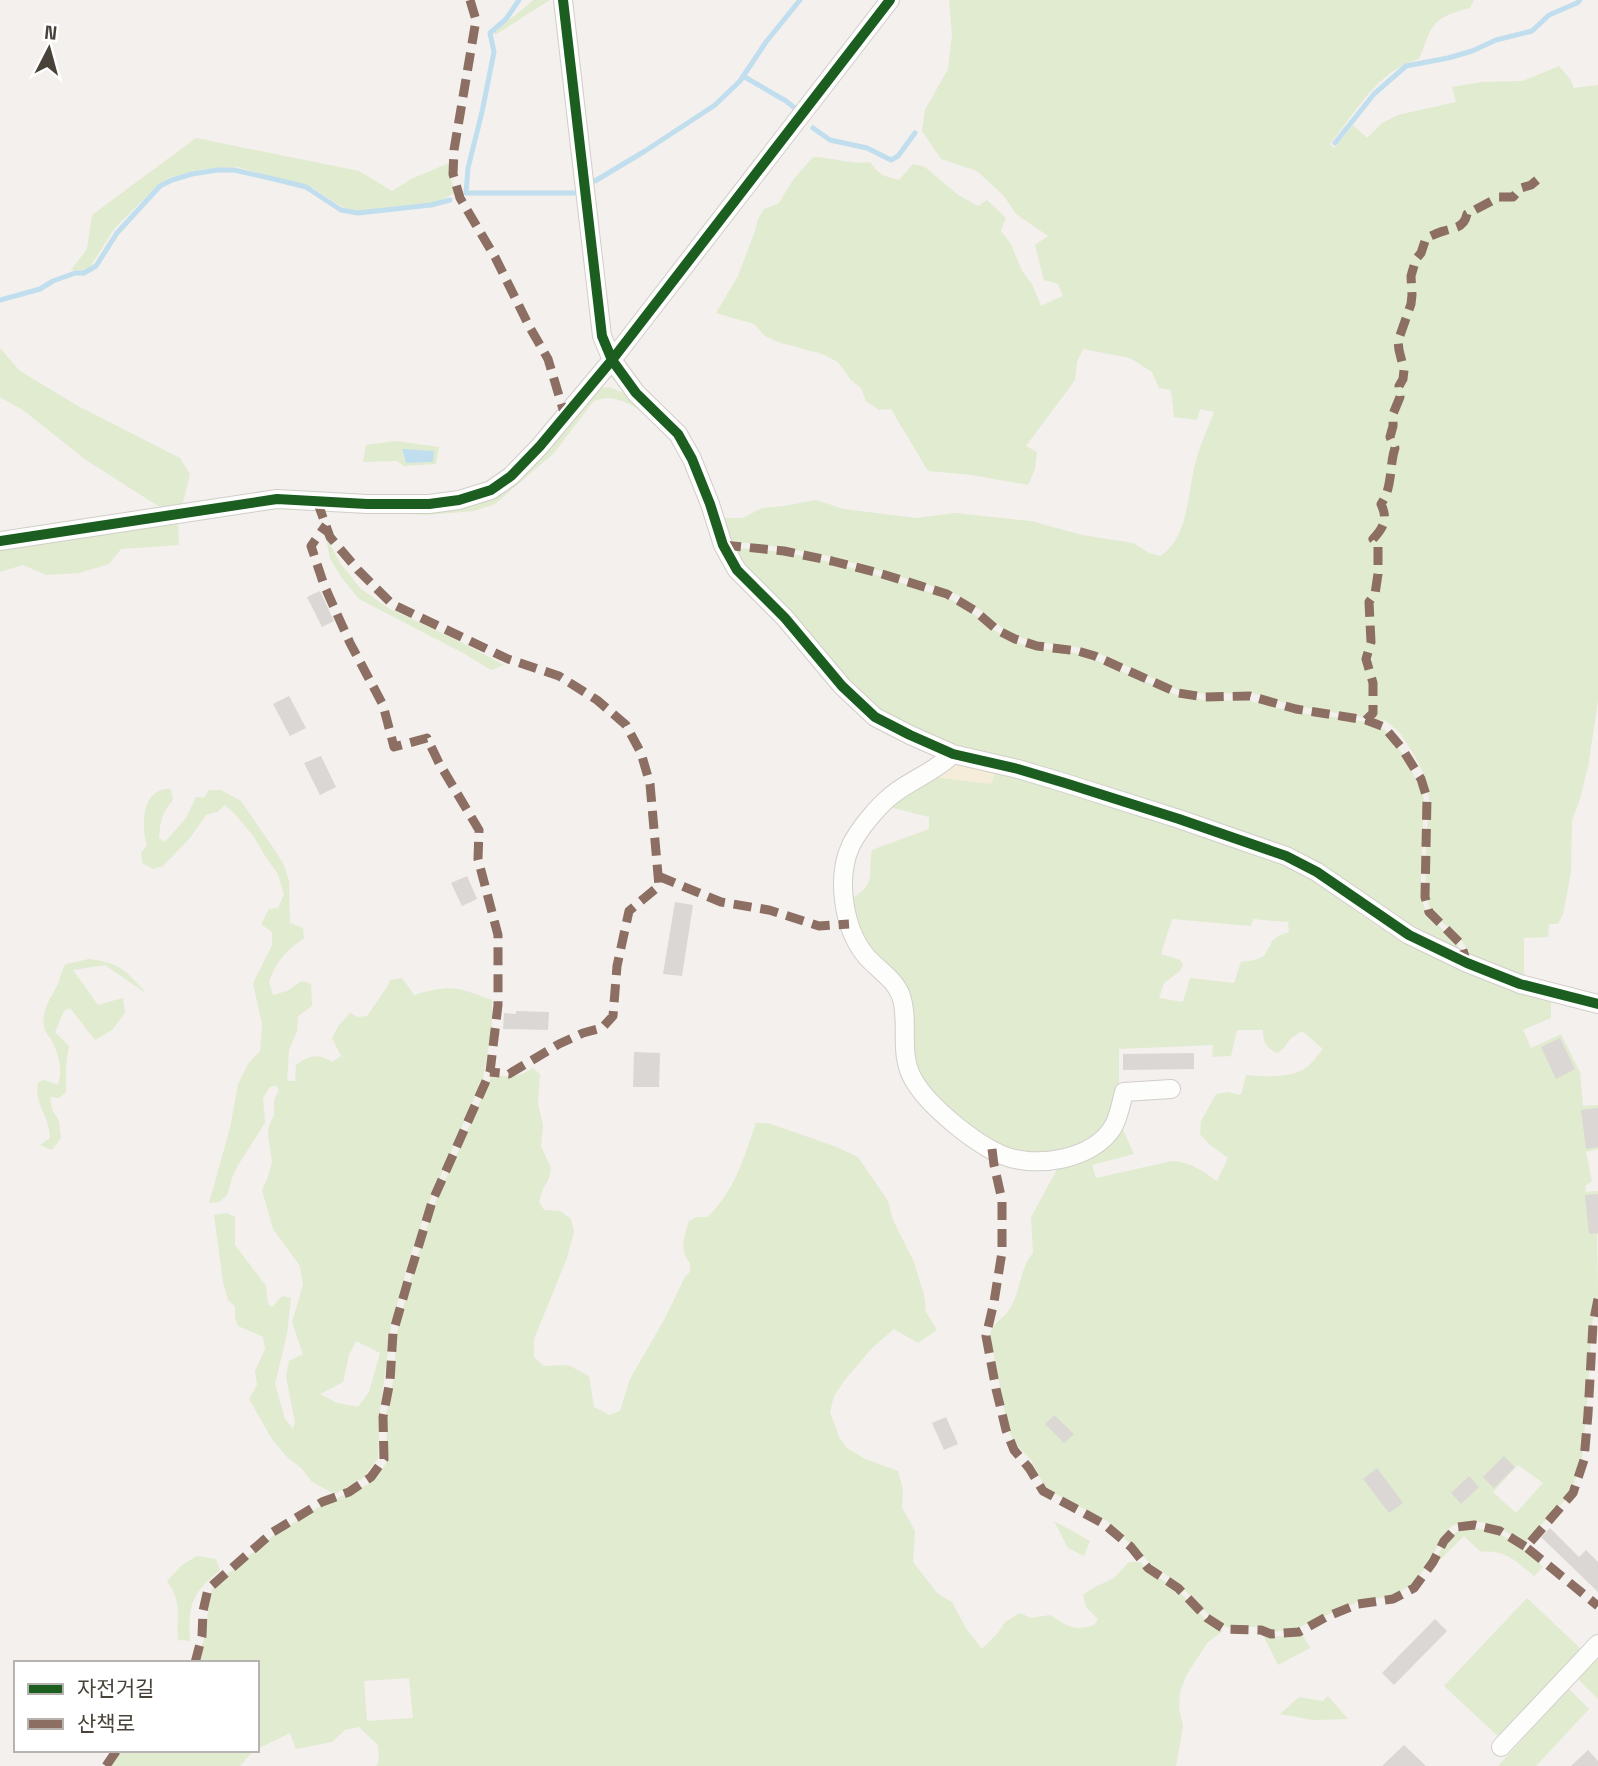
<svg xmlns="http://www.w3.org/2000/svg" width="1598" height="1766" font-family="'Space Grotesk','Noto Sans KR',sans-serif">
	<rect width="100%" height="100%" fill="#f3f0ed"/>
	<path fill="#e1ebcf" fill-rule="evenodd" d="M533,0H550L495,35V31C508,20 521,12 533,0Z
		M949,0H1474L1470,8C1431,18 1433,24 1419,59C1378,70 1355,113 1330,144L1334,148L1353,125L1367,138L1382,123L1398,115L1456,102L1452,87L1482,82L1523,81L1559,66L1570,79L1574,88L1598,85V701L1588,767L1579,802L1572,820L1571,872L1563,914L1558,924H1549L1548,937L1524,938V979L1471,961C1468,952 1465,944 1459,937C1450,925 1435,921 1429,906C1422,887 1428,822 1429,798L1424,775L1416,758L1400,733L1386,721L1295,706L1252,693L1205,694L1178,690L1100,654L1082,648L1031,641L1017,636L1005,630L974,605L952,592L829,556L767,545L727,541L720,518H743L762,508L784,506L816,500L844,509L916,518L955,513L1031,521L1082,535L1133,543L1149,553L1160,556C1189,537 1187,495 1195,465C1199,446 1208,429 1214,412L1200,409L1197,420L1174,417L1171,390L1159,388L1152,372L1130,358L1083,349L1077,362L1075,380L1026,446L1037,452L1035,469L1028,485L972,475L928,471L891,409L879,410L866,401L861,388L851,380L838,362L822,354L778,342L765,336L754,324L716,313L738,276L755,231L758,219L764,209L779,203L793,180L813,157C832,157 851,165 870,162C879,175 884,176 899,180L913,164L925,167L958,195L978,206L987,200L1006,218L1001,231L1011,244L1022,271L1032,284L1041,306L1063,296L1058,284L1044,280L1035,245L1048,236L1016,214L1004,196L977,171L941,159L922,131L925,110L948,69L952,35Z
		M196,138L359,171L392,191L411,179L449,163L450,175L455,193L436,202L359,211L344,208L313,188L237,167L203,169L171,177L159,184L114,229L90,267L83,270H71L87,249L92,215Z
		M0,348L20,371L78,406L180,458L190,474L183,502L176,510L160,507L147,499L86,460L23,410L0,397Z
		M608,387C628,393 656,411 668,428C676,439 686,465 692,479C687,469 683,458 677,449C662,426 622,386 593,402L554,453L495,504L474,511L451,513L423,515L395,513L433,512L469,506L598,389Z
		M395,441L439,447L436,464L404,466L397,461L363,462L366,445ZM402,450L433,451L432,462L406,463Z
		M178,524L179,545L121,549L109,564L79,573L46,575L23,565L0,572V547Z
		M326,538L341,564L360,588L388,608L451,637L504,665L491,670L463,653L359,599L342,578L330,559Z
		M731,548C805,549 878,576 948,598L965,607L994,630L1010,639L1029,647L1076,653L1093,659L1179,696L1205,700L1250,701L1299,713L1352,719L1368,723L1385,730L1407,760L1424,798L1421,882L1422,899L1426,913L1458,944L1459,952L1414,934L1320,869L954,751L876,712L754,581Z
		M997,770L1113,806L1282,863C1328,885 1364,922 1410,945L1551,1001V1018L1523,1030L1531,1048L1561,1034L1580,1072L1583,1106L1598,1105V1149L1586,1152L1592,1181L1585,1186L1586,1192L1598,1191V1234L1597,1235L1598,1294L1592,1324L1588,1392L1582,1458L1572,1490L1568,1497L1524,1543L1498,1527L1485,1523L1473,1521L1461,1523L1452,1526L1444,1534L1430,1561L1414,1583L1393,1596L1357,1602L1297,1628L1274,1632L1257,1627H1226L1209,1615L1179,1584L1150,1563L1107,1521L1046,1489L1031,1460L1014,1442L1008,1428L990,1336C991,1324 1003,1319 1009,1310C1021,1293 1019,1269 1033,1253L1031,1217L1060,1164L1120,1123L1134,1154L1092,1165L1096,1178L1172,1161C1191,1162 1202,1171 1217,1181L1228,1158L1209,1144L1200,1134L1201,1121L1216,1094L1229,1092L1241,1095L1246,1075C1264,1077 1286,1078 1303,1070C1311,1065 1317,1056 1323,1049L1302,1031L1290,1039L1284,1048L1277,1053C1266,1048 1263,1042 1263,1030H1237L1231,1056L1212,1057L1213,1045L1119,1049V1087L1109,1123L1077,1151L1017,1155L970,1129L933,1097L911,1064L899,977L870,948L863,936L850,900C878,882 867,879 872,850L929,829V817L886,806L933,777ZM1172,919L1251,926L1253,919L1288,922L1289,932L1280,935L1273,940L1264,956L1255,960L1241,962L1234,983L1190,978L1183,1002L1159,998L1164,983L1180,971L1183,964L1180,960L1161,954ZM1518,1465L1543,1483L1516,1513L1493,1492Z
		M171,789L173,800C162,812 160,822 159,838L165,842L186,818L196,797L204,798L209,790H221L241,801L276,852L284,865L289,881L290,923L303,928L304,938C285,952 277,960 269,982L273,995L287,991L302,981L311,984L312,1006L298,1016L297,1031L289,1050L287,1081H295L296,1065C310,1055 317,1053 332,1062L341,1056L332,1038L339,1025L350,1013L358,1017L367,1016L387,987L390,980L402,978L414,995C452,984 456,987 492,1000V1028L483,1078L427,1207L410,1257L391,1327L380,1411L378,1458L363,1478L335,1494L312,1482L301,1468L287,1457L272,1439L249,1399L257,1385L255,1371L265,1349L263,1337L238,1326L235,1318V1306L228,1300L223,1282L214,1215L227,1213L235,1217V1245L266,1286L268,1304L272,1307L282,1296L291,1298L287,1334L275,1384L285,1419L293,1429L295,1422L286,1377L289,1361L303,1354L292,1322L303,1285L300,1266L273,1229L262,1190L267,1179L272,1162L268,1134L269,1126L274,1115V1100L279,1090L276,1086L270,1087L263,1098L265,1123L238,1165L232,1178L227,1195L219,1202L209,1203L230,1128L238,1084L248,1064L260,1051L262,1024L253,983L272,945V932L261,924L269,909L278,908L284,895L278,874L267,859L254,837L234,813L225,805L217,812L206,815L190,838L163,866L153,869L142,863L141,853L147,845C142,830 141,799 159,791C162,789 167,789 171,789ZM356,1341L380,1353L369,1392L358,1407L337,1403L320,1394L343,1382L349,1355Z
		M89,959C121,963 126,971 147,994L105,965L73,970L98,1005L123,998L125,1013L112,1030L95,1040L70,1008L64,1011L55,1032L69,1046L66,1066V1092L59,1098L50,1097L52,1109L59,1121L61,1138L52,1150L40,1145L50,1138C50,1117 34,1105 38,1082L45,1080L58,1085C63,1070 59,1055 52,1041C49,1036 45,1032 44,1027C41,1010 51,998 58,984C61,977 61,970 66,964Z
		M533,1068L540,1074L538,1104L543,1125L541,1146L551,1168L549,1178L543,1189L539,1202L544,1210L560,1211L571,1219L574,1232L567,1258L534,1339V1357L544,1366L568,1365L589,1376L594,1407L609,1415L620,1411L630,1379L664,1320L685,1277L690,1272V1263C679,1250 684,1236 689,1221L697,1217H708C736,1188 743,1160 756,1123H768L834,1146L858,1157L888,1201L893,1220L914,1262L924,1295L926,1312L937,1330L918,1343L894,1329L871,1349L844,1381L834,1396L830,1412L839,1437L847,1448L865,1459L898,1471L903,1489L902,1507L915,1531L913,1562L938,1594L952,1602L967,1630L982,1649L997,1634L1005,1622L1020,1613L1031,1618L1050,1615C1068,1626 1073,1632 1094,1625L1098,1619L1086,1607L1083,1595L1093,1588L1114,1578L1129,1562H1140L1148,1571L1177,1589L1207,1621L1223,1631L1208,1642L1187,1674L1180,1692L1179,1708L1183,1726L1176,1766H376L379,1760L378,1745L359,1727L345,1730L332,1742L296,1749L290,1733L257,1749V1663H196L205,1636L208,1611L212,1589L229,1573L275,1534L324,1504L369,1484L379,1475L386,1463L387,1454L386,1415L393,1381L397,1333L412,1273L435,1203L492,1075C510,1077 518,1078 533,1068ZM409,1678L413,1718L367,1721L364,1681Z
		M1054,1521L1090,1541L1084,1556L1068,1548Z
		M1467,1528C1498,1527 1523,1545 1543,1567L1534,1576C1517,1562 1505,1549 1481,1552L1464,1536L1440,1560L1437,1557C1444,1544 1451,1531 1467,1528Z
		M197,1556L216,1559L220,1571C191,1592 188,1607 190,1641L178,1640C176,1615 183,1603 167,1581L182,1565Z
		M1527,1598L1583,1651L1500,1738L1444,1686Z
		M1262,1633L1273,1637L1302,1634L1310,1648L1278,1665Z
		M1598,1657V1699L1578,1679Z
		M1569,1689L1589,1709L1536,1766H1498Z
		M1328,1696L1348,1719L1313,1720L1280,1714L1299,1697L1323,1701Z
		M120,1750H254L240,1766H110Z"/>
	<path fill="#f5edd9" d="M952,760L997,770L991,784L933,777Z"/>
	<path fill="#c0deee" d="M402,449L434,451L433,462L406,463Z"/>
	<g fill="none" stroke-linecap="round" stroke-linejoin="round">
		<path stroke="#c0deee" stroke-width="5" d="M519,0L506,19L490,33L494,52L482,112L468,168L466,193H574
			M743,76L786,101L796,109
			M813,128L830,140L867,148L891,160L898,156L915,133
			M1335,143L1374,94L1406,66L1448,58L1472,51L1496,40L1532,31L1549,15L1577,3L1580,0
			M595,181L645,151L715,105L740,81L766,42L800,0
			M0,300L40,289L53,281L75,273H84L96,266L117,233L160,186L172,180L192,174L217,170H234L278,180L306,187L341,210L358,213L431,205L450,200"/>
	</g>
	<path fill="#dbd7d4" d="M320,591L334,621L322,627L307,597Z
		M289,696L306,728L290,736L273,704Z
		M321,756L336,787L320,795L304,763Z
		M467,876L477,899L462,906L451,883Z
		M675,902L693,905L682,976L663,974Z
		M516,1011L549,1012L548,1030L503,1029L504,1013L516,1014Z
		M1560,1038L1575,1069L1556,1079L1541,1047Z
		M634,1052L660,1053L659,1087H633Z
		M1194,1053V1069L1123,1070V1054Z
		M1598,1108V1147L1586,1149L1581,1110Z
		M1598,1194V1233L1589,1234L1585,1195Z
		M1054,1415L1074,1434L1064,1443L1045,1424Z
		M946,1417L958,1444L944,1450L932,1423Z
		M1504,1456L1515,1467L1494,1488L1483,1477Z
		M1377,1468L1403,1503L1389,1513L1363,1479Z
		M1469,1476L1479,1487L1461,1504L1451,1493Z
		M1550,1528L1579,1557L1586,1550L1598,1562V1592L1541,1537Z
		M1435,1619L1447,1631L1394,1685L1382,1673Z
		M1404,1745L1426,1766H1382Z
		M1588,1750L1598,1761V1766H1571Z"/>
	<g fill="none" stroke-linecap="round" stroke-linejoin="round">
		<defs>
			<path id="street" d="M563,0L602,336L612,360L636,393L678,434L692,459L710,504L723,545L737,570L785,618L842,686L875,717L910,735L953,754L1018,769L1065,783L1179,819L1286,856L1317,872L1409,935L1467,963L1520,984L1598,1004
				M0,541L277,499L367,504H429L459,500L491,490L511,476L540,446L612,360L890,0
				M953,754C933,773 912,779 892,795C878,806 859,829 851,845C836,877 843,928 866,956C877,969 895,979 901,996C910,1022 898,1052 913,1079C928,1106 974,1143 1002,1155C1035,1169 1093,1160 1113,1127C1119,1117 1121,1103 1124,1092L1171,1089
				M1501,1747L1598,1644"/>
		</defs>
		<use href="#street" stroke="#d1ceca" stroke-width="20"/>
		<use href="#street" stroke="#fdfdfc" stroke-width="18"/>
		<path stroke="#8d6e63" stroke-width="9" stroke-dasharray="18 9" stroke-linecap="butt" d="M470,0L476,20L454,150L453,174L460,198L495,257L529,326L548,359L565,416
			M317,501L330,537L358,570L392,604L508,659L559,676L597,700L626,725L641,753L650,784L659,886L629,911L617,966L613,1016L602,1028L583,1033L559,1044L509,1074L490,1072
			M723,545L784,551L832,561L879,573L947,594L974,610L997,630L1015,639L1037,646L1078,651L1095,656L1178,693L1204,697L1250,696L1296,709L1366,720L1384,727L1401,747L1421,779L1427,798L1425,897L1429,912L1461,944L1467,963
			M1366,720L1373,713V683L1366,659L1371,642L1369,602L1375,594L1378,574V544L1373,539C1384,527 1388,519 1381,504C1393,487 1389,466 1395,448L1390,437L1393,426V414L1400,397L1399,386L1403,379L1404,370L1399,350L1398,341L1411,304L1412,295L1411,276L1416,259L1421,253L1426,238C1432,236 1438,232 1444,231C1456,227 1464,228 1467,214L1499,197H1513L1521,188L1531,185L1537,180
			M658,876L721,902L769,910L819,926L849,924
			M992,1149L994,1165L1002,1200V1252L994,1302L986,1336L996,1389L1006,1430L1014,1450L1029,1468L1043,1491L1104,1524L1131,1547L1148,1568L1178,1588L1207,1618L1224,1629L1261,1630L1271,1634L1299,1632L1326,1617L1358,1604L1393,1599L1414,1588L1433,1562L1444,1541L1457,1527L1474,1525L1500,1531L1526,1547
			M1598,1299L1593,1324L1588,1414L1584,1460L1573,1493L1526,1547L1598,1606
			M195,1663L202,1636L203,1611L208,1589L273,1532L322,1502L349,1492L371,1477L384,1459L383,1417L390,1381L393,1333L410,1274L432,1202L490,1072L498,1005V935L478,859L479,830L439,763L427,738L394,747L383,705L350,643L324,585L311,546L326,525
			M106,1766L117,1750"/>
		<defs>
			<path id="cycleway" d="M563,0L602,336L612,360L636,393L678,434L692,459L710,504L723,545L737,570L785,618L842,686L875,717L910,735L953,754L1018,769L1065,783L1179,819L1286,856L1317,872L1409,935L1467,963L1520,984L1598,1004
				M0,541L277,499L367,504H429L459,500L491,490L511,476L540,446L612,360L890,0"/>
		</defs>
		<use href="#cycleway" stroke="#fff" stroke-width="15"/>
		<use href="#cycleway" stroke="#1b5e20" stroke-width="10"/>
	</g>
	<rect x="14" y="1661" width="245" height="91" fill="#ffffff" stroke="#b6b3b0" stroke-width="2"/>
	<rect x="28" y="1684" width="35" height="10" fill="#1b5e20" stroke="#b6b3b0" stroke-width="2"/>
	<text x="77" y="1696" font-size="21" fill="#494239">자전거길</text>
	<rect x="28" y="1719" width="35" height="10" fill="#8d6e63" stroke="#b6b3b0" stroke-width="2"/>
	<text x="77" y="1731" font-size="21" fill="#494239">산책로</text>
	<g transform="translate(49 49) rotate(6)" stroke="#ffffff" stroke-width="5" paint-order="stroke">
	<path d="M0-5L12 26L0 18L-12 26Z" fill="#494239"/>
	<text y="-10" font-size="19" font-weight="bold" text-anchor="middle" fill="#494239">N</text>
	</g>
</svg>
